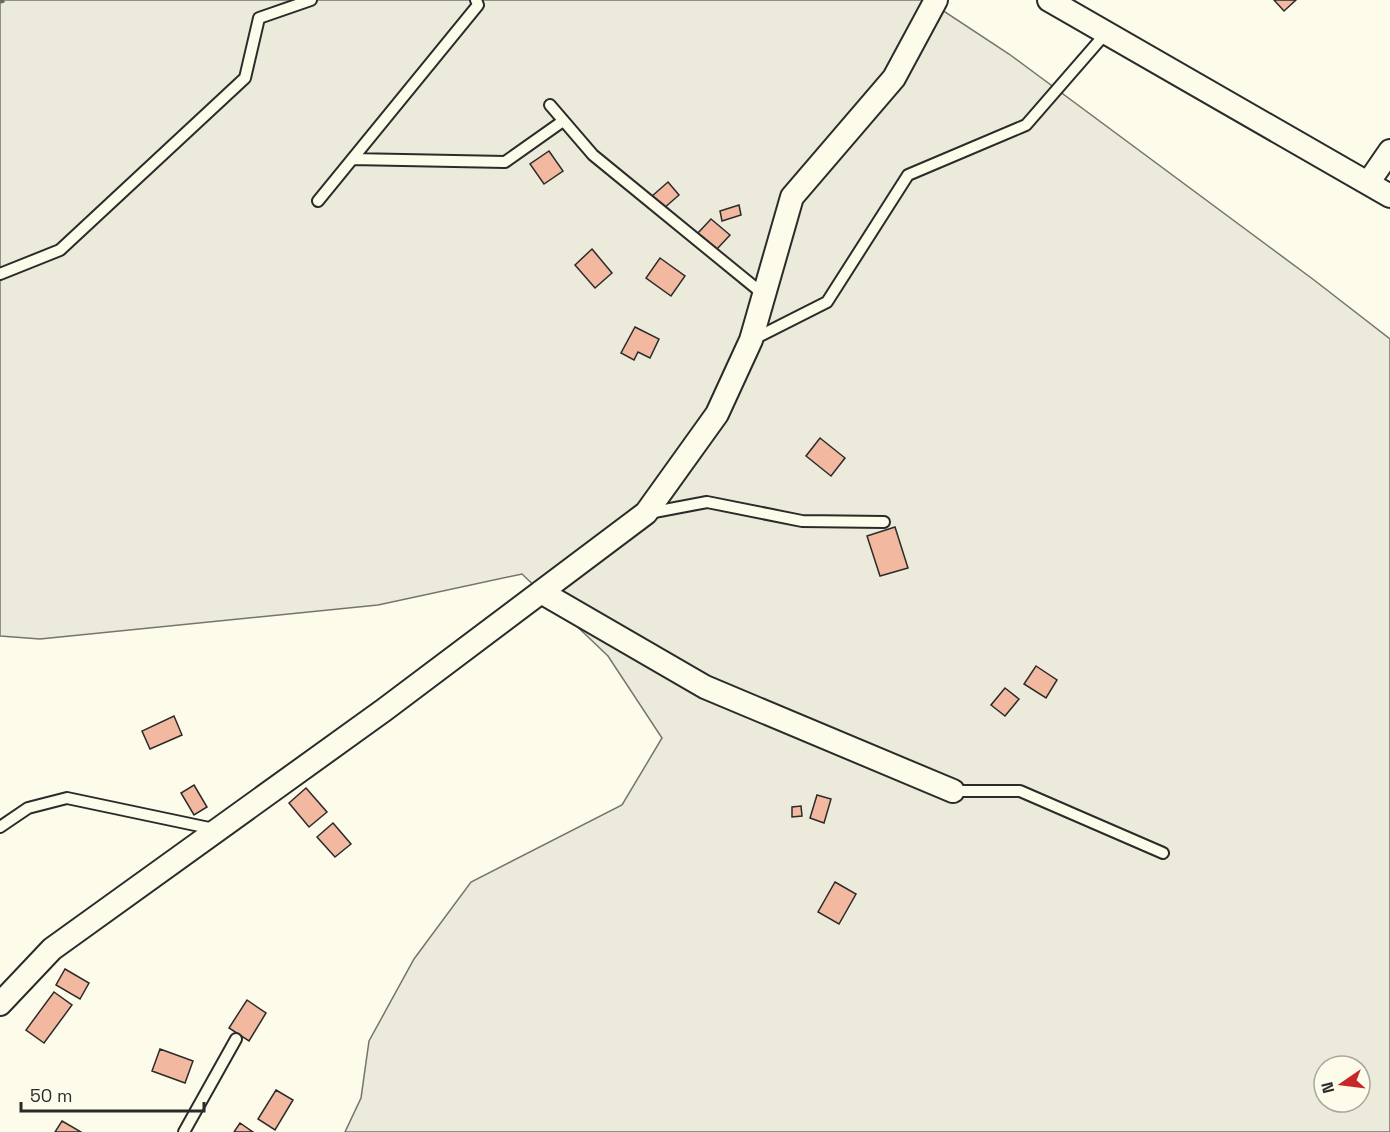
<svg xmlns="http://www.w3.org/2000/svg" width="1390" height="1132" font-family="'Space Grotesk',sans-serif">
	<rect width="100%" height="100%" fill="#fdfbea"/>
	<path fill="#ecebdb" stroke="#74746e" stroke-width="1.5" fill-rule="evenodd" d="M0,0H927L1009,54L1314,280L1390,339V1132H345L361,1098L369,1041L414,959L471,882L622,805L662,738L608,656L522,574L378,605L40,639L0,636ZM1324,1066H1360V1102H1324Z"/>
	<path fill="#f2b8a0" stroke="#2b2b2b" stroke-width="1.5" d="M1274,0H1296L1284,11Z
		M549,151L563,171L544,184L530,164Z
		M668,182L679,195L663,209L651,197Z
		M739,205L741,215L722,221L720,211Z
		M711,219L730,235L717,249L698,233Z
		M592,249L612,273L595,288L575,265Z
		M660,258L685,276L671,296L646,278Z
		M635,327L659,339L650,358L638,352L634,360L621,353Z
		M820,438L845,458L831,476L806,456Z
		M895,527L908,568L880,576L867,536Z
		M1036,666L1057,680L1046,698L1024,684Z
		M1005,688L1019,699L1005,716L991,705Z
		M174,716L182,735L150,749L142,731Z
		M194,785L207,807L194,815L181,793Z
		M306,788L327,812L309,827L289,803Z
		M817,795L831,799L824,823L810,818Z
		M801,806L802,816L792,817V807Z
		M333,823L351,844L335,857L317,837Z
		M835,882L856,894L839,924L818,912Z
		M65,969L89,983L80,999L56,985Z
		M54,992L72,1005L44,1043L26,1030Z
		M247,1000L266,1013L249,1041L229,1028Z
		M160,1049L193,1061L185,1083L152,1071Z
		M276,1090L293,1100L275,1130L258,1119Z
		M62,1121L81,1132H55Z
		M240,1123L253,1132H234Z"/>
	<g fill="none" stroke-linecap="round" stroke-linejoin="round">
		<defs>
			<path id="service" d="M550,105L593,155L763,294
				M352,159L505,162L563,121
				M318,201L478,5L476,0
				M0,274L60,250L245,78L259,18L311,0
				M754,339L827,302L908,175L1026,125L1106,33
				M649,513L707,502L802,521L884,522
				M953,791H1020L1163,853
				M0,827L28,808L67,798L214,829
				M184,1132L236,1039"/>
			<path id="minor" d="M1049,0L1390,196
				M1368,183L1390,151
				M541,592L705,687L953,791
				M0,1004L52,949L384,710L646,513L717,414L751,340L792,197L894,78L936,0"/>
		</defs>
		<use href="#service" stroke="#2b2b2b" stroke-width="14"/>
		<use href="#minor" stroke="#2b2b2b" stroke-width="26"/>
		<path stroke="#6a6964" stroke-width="4" stroke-dasharray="4.5 3" stroke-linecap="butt" d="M0,2L5,0"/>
		<use href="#service" stroke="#fdfbea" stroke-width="10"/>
		<use href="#minor" stroke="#fdfbea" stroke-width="22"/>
	</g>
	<g transform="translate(1342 1084) rotate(256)"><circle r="28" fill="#fdfbea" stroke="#a9a89e" stroke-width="1.5"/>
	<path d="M0-4.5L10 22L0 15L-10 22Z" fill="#c62828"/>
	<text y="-9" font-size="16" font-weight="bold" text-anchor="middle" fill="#2b2b2b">N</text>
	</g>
	<path d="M21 1102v9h183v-9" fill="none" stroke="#2b2b2b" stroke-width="3"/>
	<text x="30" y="1102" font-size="18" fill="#2b2b2b" stroke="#fdfbea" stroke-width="4.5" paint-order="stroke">50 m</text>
</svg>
